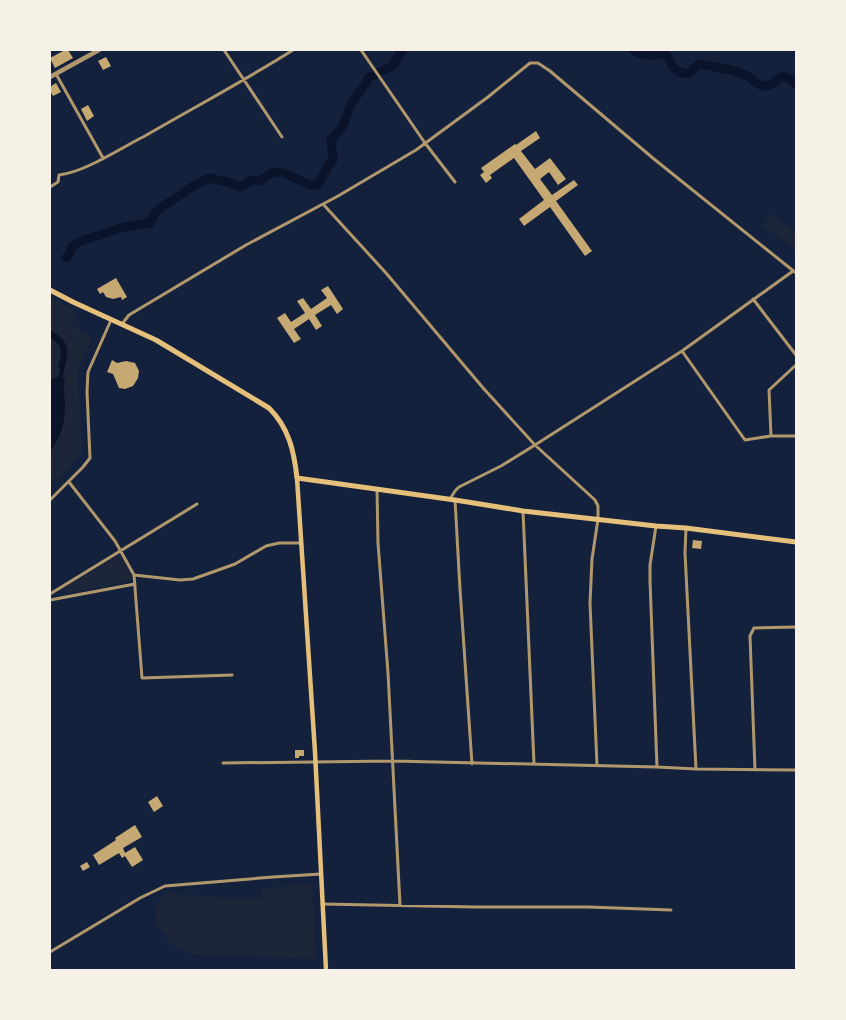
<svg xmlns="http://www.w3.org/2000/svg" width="846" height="1020" font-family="Commissioner,sans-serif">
	<rect width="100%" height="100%" fill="#14213d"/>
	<path fill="#1d2539" d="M770,214L796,233V251L763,225Z
		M50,297L78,312L71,325L92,337L78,373L82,453L57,483L50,477Z
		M120,555L130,573L131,581L67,594L64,588Z
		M312,884L316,959L192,954L174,947L155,923L157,903L165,893L239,899L262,897L263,888Z"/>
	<path fill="#0b132b" d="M50,330C76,345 66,354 63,378L65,379C63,386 64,394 65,402C65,425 62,433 50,452V378L53,379L58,377L60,370L58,368C61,353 65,346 50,338Z"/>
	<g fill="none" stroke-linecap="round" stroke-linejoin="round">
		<path stroke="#0b132b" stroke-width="9" d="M634,50C643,58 654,55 665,54C674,63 668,68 685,74L689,73L699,64H702C714,67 736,70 745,75C752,78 756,86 765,86C780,85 777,67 796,84
			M66,258L69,255L72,247L81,241L124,227L150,223L156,211L195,185L209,178L227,182L241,187L251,180L260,181L273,172L284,173L310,185H317C324,178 325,167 333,160L331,140L343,126L351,104L370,77L392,66L403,50"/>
	</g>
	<path fill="#c6a872" d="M65,50H68L73,58L55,68L50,58Z
		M106,57L111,66L103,70L98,61Z
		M56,83L61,92L53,96L50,91V87Z
		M88,105L94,116L87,121L81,109Z
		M536,131L540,138L521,151L535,169L550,158L566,179L558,185L549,172L540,179L552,195L574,180L578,185L556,201L592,251L585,256L550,207L524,226L519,219L544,200L514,158L490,175L492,178L486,183L480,175L484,172L481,168L515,144L516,145Z
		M116,278L127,297L122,300L121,297L113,299L106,297L103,292L100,294L97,289Z
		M328,286L343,309L337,314L331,305L315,315L322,326L316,330L309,319L294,329L301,339L294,343L277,318L285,313L291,322L305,313L297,301L303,298L311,309L327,298L321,290Z
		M112,360L117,363L126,361L135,363L139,371L138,378L133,386L125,389L119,388L113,374L107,372Z
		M693,540L702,541L701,549L692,548Z
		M295,750H304V756H299V758H295Z
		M157,796L163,806L154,812L148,802Z
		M135,825L142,837L123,848L125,853L135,847L143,860L132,867L125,856L122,858L119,853L99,865L93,855L116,840L115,838Z
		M87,862L90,867L83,871L80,866Z"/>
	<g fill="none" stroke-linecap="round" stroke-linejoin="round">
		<path stroke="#b1986c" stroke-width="3" d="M224,50L282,137
			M361,50L425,143L455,182
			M56,74L103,158
			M50,187L58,182L59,175C85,172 119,149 143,137C193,108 244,81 293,50
			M323,204L386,273L484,389L535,445L595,500L598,506V519L592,559L590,603L597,765
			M753,299L796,355
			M122,324L129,315L246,245L338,196L416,150L488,97L530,63H538L550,71L654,159L796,273
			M682,351L745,440L771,436H796
			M771,436L769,390L796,365
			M69,482L115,541L134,575L142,678L232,675
			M377,489L378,543L388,673L400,905
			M450,499L455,491L459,487L501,466L535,445L682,351L793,271
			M50,500L83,467L90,458L87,392L88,372L92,363L111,320
			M455,500L460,589L472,764
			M523,511L534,764
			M656,526L650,565V581L657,767
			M686,528L685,553L696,769
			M134,575L180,580L193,579L235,564L266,546L279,543H300
			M50,594L197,504
			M50,600L135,584
			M223,763L393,761L657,767L696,769L796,770
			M755,770L750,636L754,628L796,627
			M322,904L476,907H588L671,910
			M50,952L140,898L165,886L273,877L321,874"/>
		<path stroke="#b1986c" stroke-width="4.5" d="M50,77L99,50"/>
		<path stroke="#e5c07b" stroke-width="4.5" d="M297,478L315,752L326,970"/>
		<path stroke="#e5c07b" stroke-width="5" d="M50,290L73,302L156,340L269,408C289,428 294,451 297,478L455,500L523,511L656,526L686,528L796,542"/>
	</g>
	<rect width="846" height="1020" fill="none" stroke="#f6f1e7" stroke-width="102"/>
</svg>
